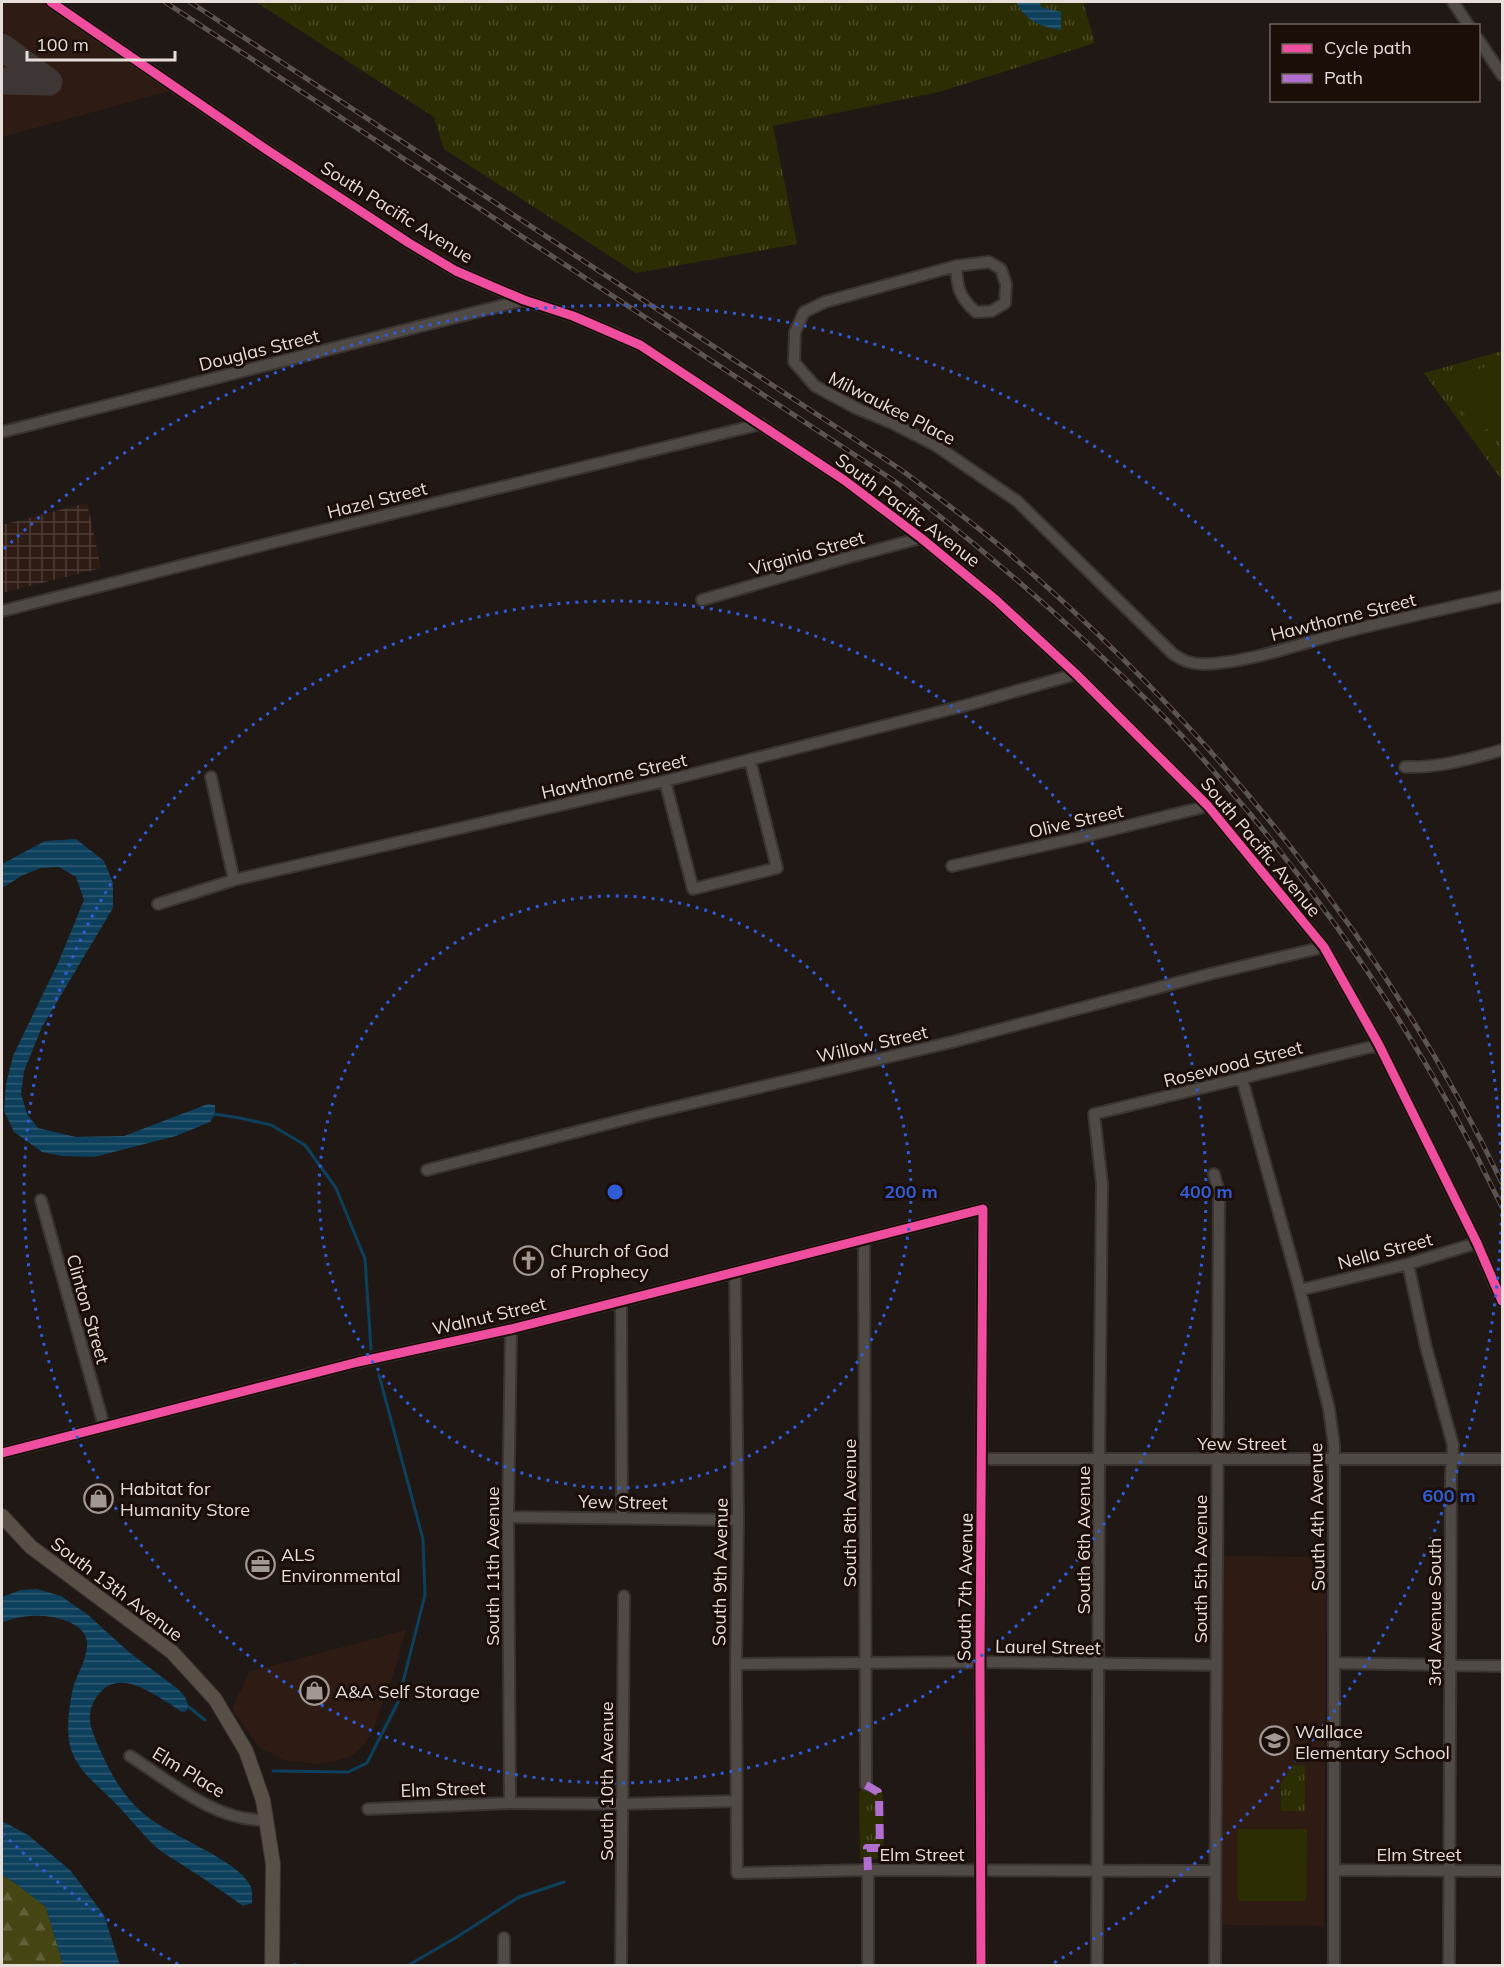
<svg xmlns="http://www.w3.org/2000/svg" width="1504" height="1967" font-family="Mulish,sans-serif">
	<defs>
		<pattern id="industrial-grid" width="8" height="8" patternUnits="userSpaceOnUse" patternTransform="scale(1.5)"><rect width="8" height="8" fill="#2e1c14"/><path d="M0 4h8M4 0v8" fill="none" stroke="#4c3d36"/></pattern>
		<pattern id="grass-tufts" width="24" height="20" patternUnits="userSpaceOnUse" patternTransform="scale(1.5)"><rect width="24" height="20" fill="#2d2d03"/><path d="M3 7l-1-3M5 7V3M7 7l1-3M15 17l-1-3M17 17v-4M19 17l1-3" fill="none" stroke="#4b4b27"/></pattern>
		<pattern id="forest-firs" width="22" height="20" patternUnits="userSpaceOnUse" patternTransform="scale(1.5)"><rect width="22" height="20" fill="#454614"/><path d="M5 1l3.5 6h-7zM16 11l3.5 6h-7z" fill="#606036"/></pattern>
		<pattern id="water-rules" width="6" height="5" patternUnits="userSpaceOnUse" patternTransform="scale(1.5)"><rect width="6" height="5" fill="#0d405c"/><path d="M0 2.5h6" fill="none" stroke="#305b73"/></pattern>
	</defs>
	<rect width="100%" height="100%" fill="#201815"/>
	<path fill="#2e1c14" d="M2,2H42L173,90L2,137Z
		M1224,1556L1326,1557L1324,1926L1222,1925Z
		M406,1630L396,1666L374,1727L365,1744L351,1756L335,1761L314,1764L285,1760L259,1747L232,1709L249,1672Z"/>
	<path fill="url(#industrial-grid)" d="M87,503L101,568L2,593V525Z"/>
	<path fill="url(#grass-tufts)" d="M256,2H1083L1095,43L939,92L773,126L797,244L636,273L444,149L434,117Z
		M1502,351V480L1424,373Z
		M1293,1765H1305V1811H1281V1784Z
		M882,1790L884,1859H860L859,1791Z"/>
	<path fill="url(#forest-firs)" d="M2,1875L15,1883L46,1907L63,1965H2Z"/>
	<path fill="#2d2d03" d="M1502,363V425L1470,434L1455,375Z
		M1238,1829H1307L1306,1901H1238Z"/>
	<path fill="url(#water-rules)" d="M1016,2H1040L1041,7L1061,12V30C1039,26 1027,22 1016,2Z
		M76,839L104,861L113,883V908L42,1027L24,1071L21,1094L27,1114L38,1128L76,1137L124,1136L208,1104L215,1105V1114L210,1122L176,1136L94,1157L62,1156L42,1152L14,1132L4,1111L6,1084L13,1056L59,961L84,900L76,877L59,867L41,868L23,875L2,888V864L45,841Z
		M37,1589L61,1596L88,1615L130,1653L178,1689L185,1697L189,1707L186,1711L182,1712C159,1698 120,1665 98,1695C94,1700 90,1708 90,1716C89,1727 96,1740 100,1750C111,1775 124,1797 144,1814C169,1836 235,1858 250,1885C253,1891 252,1897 252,1903L243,1906C226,1894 208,1881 190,1870C179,1862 166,1856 156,1847C139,1831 126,1813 109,1797C95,1783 79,1771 72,1752C65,1733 69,1708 73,1688C77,1672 95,1648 83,1632C67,1612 22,1612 2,1623V1597L21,1590Z
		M2,1821L28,1835L70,1870L104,1915L120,1965H63L46,1907L15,1883L2,1875Z"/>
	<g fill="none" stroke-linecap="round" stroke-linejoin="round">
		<path stroke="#0d405c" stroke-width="3" d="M215,1114L240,1118L271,1125L305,1145L336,1188L365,1259L371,1349
			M189,1707L205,1720
			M273,1771L348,1772L367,1763L398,1702L425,1595L423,1539L379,1375
			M295,1964L297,1966
			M407,1966L457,1937L519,1897L564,1882"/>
		<path stroke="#3e3634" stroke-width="27" d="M2,47L49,82
			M2,81L49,82"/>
		<defs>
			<path id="minor" d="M51,2L267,150L409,243L456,271L524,300L573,316L640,345L844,480L921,538L996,600L1076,674L1208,806L1324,947L1379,1045L1477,1243L1502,1301
				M1453,2L1469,26
				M1478,39L1502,75
				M956,266C957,287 959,297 976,312L992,311L1005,303L1006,284L1001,269L989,262L956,266L825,302L804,312L795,332L794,362L815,386L856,408L892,423L935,445L1017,501L1173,654C1183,661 1191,664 1203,664C1244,664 1300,644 1341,633C1395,619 1449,608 1502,596
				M2,432L524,300
				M702,600L846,558L921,538
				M2,611L271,543L761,424
				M1405,767C1439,768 1470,759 1502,750
				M211,777L234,880
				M665,781L693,889L777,868L750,760
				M952,866L1090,835L1208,806
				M158,904L234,880L665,781L971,704L1076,674
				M1242,1079L1300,1290L1329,1409L1334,1445V1966
				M427,1170L650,1113L952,1042L1210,974L1324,947
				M1214,1174L1219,1192L1215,1966
				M41,1200L104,1426
				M864,1240L866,1785
				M1408,1264L1426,1347L1453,1445L1451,1476L1449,1966
				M735,1272L738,1520L736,1664L737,1873L868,1870L1214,1871
				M1300,1290L1408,1264L1477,1243
				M621,1301L622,1518
				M2,1453L358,1362L511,1329L983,1209L980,1662L981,1966
				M982,1459H1502
				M508,1517L738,1520
				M1335,1663L1502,1666
				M736,1664L980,1662L1216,1665
				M130,1756C171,1782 216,1822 266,1820
				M510,1803L508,1517L511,1329
				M368,1809L510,1803L622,1804L736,1801
				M868,1870V1966
				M1335,1870L1502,1871
				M504,1966V1938
				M621,1966L624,1596
				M1097,1966L1099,1459L1102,1184L1094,1114L1379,1045"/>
			<path id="major" d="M2,1516L31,1547L172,1652L215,1699L246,1751L263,1800L273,1864L272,1966"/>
		</defs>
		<use href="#minor" stroke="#393331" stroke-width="14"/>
		<use href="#major" stroke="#393331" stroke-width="16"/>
		<use href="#minor" stroke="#504a47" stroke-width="10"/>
		<use href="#major" stroke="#585047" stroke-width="14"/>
		<defs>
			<path id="rail" d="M165,2L893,480C987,551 1075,628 1158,711C1191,743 1221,780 1251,815C1350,935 1435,1067 1502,1207
				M190,2L900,469C938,497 976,525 1012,556C1210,727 1389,946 1502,1183"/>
		</defs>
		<use href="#rail" stroke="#5c5452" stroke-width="5"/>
		<use href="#rail" stroke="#1b0e08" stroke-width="3" stroke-dasharray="9" stroke-linecap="butt"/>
		<path stroke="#b36fd0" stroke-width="8" stroke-dasharray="15 8" stroke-linecap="butt" d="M866,1785L878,1792L879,1796L880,1848H867L868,1870"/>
		<defs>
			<path id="cycleway" d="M51,2L267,150L409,243L456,271L524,300L573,316L640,345L844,480L921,538L996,600L1076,674L1208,806L1324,947L1379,1045L1477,1243L1502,1301
				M2,1453L358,1362L511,1329L983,1209L980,1662L981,1966"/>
		</defs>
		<use href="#cycleway" stroke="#1b0e08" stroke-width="13"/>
		<use href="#cycleway" stroke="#ef4d9e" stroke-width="9"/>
	</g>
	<g fill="none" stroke="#315cd8" stroke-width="3" stroke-dasharray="3 6">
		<circle cx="615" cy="1192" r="296"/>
		<circle cx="615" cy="1192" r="591"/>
		<path d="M178 1964A887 887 0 0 1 4 1835M4 549A887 887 0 1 1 1052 1964"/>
	</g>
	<defs>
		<symbol id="church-ring" viewBox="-11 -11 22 22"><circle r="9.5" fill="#1b0e08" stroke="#a19894" stroke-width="1.5"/><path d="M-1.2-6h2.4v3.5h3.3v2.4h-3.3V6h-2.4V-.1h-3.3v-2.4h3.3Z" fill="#a19894"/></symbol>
		<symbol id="shop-ring" viewBox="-11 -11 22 22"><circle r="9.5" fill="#1b0e08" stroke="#a19894" stroke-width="1.5"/><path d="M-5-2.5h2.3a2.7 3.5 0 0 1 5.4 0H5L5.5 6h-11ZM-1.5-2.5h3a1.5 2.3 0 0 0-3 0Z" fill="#a19894"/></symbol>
		<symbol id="office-ring" viewBox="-11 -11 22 22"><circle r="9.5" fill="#1b0e08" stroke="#a19894" stroke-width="1.5"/><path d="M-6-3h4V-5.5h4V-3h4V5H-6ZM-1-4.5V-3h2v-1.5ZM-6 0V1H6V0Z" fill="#a19894"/></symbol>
		<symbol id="school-ring" viewBox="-11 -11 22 22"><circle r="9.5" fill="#1b0e08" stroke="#a19894" stroke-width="1.5"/><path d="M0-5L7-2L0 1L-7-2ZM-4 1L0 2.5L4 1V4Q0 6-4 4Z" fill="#a19894"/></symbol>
	</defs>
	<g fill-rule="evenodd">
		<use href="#church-ring" x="512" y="1244" width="33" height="33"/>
		<use href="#shop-ring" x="82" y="1482" width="33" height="33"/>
		<use href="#office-ring" x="244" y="1548" width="33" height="33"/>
		<use href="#shop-ring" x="298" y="1674" width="33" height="33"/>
		<use href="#school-ring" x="1258" y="1724" width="33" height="33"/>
	</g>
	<g text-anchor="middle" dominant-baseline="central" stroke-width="6" stroke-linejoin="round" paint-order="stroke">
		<g font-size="18" fill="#e7ddd9" stroke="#1b0e08">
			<text transform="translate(397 212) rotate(32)">South Pacific Avenue</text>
			<text transform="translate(259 350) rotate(-14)">Douglas Street</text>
			<text transform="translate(892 408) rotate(27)">Milwaukee Place</text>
			<text transform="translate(377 500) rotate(-14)">Hazel Street</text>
			<text transform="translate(908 510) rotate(37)">South Pacific Avenue</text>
			<text transform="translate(807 553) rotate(-16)">Virginia Street</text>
			<text transform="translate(1343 617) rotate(-14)">Hawthorne Street</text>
			<text transform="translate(614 776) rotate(-13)">Hawthorne Street</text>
			<text transform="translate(1076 821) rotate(-13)">Olive Street</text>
			<text transform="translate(1261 847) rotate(50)">South Pacific Avenue</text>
			<text transform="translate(872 1044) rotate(-13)">Willow Street</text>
			<text transform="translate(1233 1064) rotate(-14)">Rosewood Street</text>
			<text transform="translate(1385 1251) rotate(-15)">Nella Street</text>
			<text transform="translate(88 1309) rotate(74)">Clinton Street</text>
			<text transform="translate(489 1316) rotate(-13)">Walnut Street</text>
			<text x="1242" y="1443">Yew Street</text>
			<text transform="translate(623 1502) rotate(1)">Yew Street</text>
			<text transform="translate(849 1513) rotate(-90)">South 8th Avenue</text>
			<text transform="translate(1317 1517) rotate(-91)">South 4th Avenue</text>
			<text transform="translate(1083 1540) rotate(-90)">South 6th Avenue</text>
			<text transform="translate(492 1566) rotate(-90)">South 11th Avenue</text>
			<text transform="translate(1200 1569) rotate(-90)">South 5th Avenue</text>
			<text transform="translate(720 1572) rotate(-89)">South 9th Avenue</text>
			<text transform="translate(965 1587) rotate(-89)">South 7th Avenue</text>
			<text transform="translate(117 1589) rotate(37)">South 13th Avenue</text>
			<text transform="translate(1434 1612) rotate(-90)">3rd Avenue South</text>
			<text transform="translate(1048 1647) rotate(1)">Laurel Street</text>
			<text transform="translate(189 1772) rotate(31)">Elm Place</text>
			<text transform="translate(606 1781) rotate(-90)">South 10th Avenue</text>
			<text transform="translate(443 1789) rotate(-2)">Elm Street</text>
			<text x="922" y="1854">Elm Street</text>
			<text x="1419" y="1854">Elm Street</text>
		</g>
		<g font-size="18" fill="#e7ddd9" stroke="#1b0e08" text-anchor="start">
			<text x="550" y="1250">Church of God<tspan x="550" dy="21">of Prophecy</tspan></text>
			<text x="120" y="1488">Habitat for<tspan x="120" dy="21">Humanity Store</tspan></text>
			<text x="281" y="1554">ALS<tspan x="281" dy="21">Environmental</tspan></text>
			<text x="335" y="1691">A&amp;A Self Storage</text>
			<text x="1295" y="1731">Wallace<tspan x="1295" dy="21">Elementary School</tspan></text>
		</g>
	</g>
	<circle cx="615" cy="1192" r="9" fill="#315cd8" stroke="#1b0e08" stroke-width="3"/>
	<g font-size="18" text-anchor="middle" font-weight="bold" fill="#315cd8" stroke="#1b0e08" stroke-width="6" stroke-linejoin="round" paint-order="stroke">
		<text x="911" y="1198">200 m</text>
		<text x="1206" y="1198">400 m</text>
		<text x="1449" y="1502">600 m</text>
	</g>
	<rect width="1504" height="1967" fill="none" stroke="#e7ddd9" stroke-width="6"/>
	<rect x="1270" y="24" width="210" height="78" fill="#1b0e08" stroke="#6d615c" stroke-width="1.5"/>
	<rect x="1282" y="44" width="30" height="9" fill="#ef4d9e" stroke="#6d615c" stroke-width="1.5"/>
	<text x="1324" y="54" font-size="18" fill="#e7ddd9">Cycle path</text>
	<rect x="1282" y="74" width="30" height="9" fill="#b36fd0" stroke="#6d615c" stroke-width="1.5"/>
	<text x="1324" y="84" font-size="18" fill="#e7ddd9">Path</text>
	<path d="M27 51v9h148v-9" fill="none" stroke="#e7ddd9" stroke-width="3"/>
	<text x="36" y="51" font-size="18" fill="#e7ddd9" stroke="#1b0e08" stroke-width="4.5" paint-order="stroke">100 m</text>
</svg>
